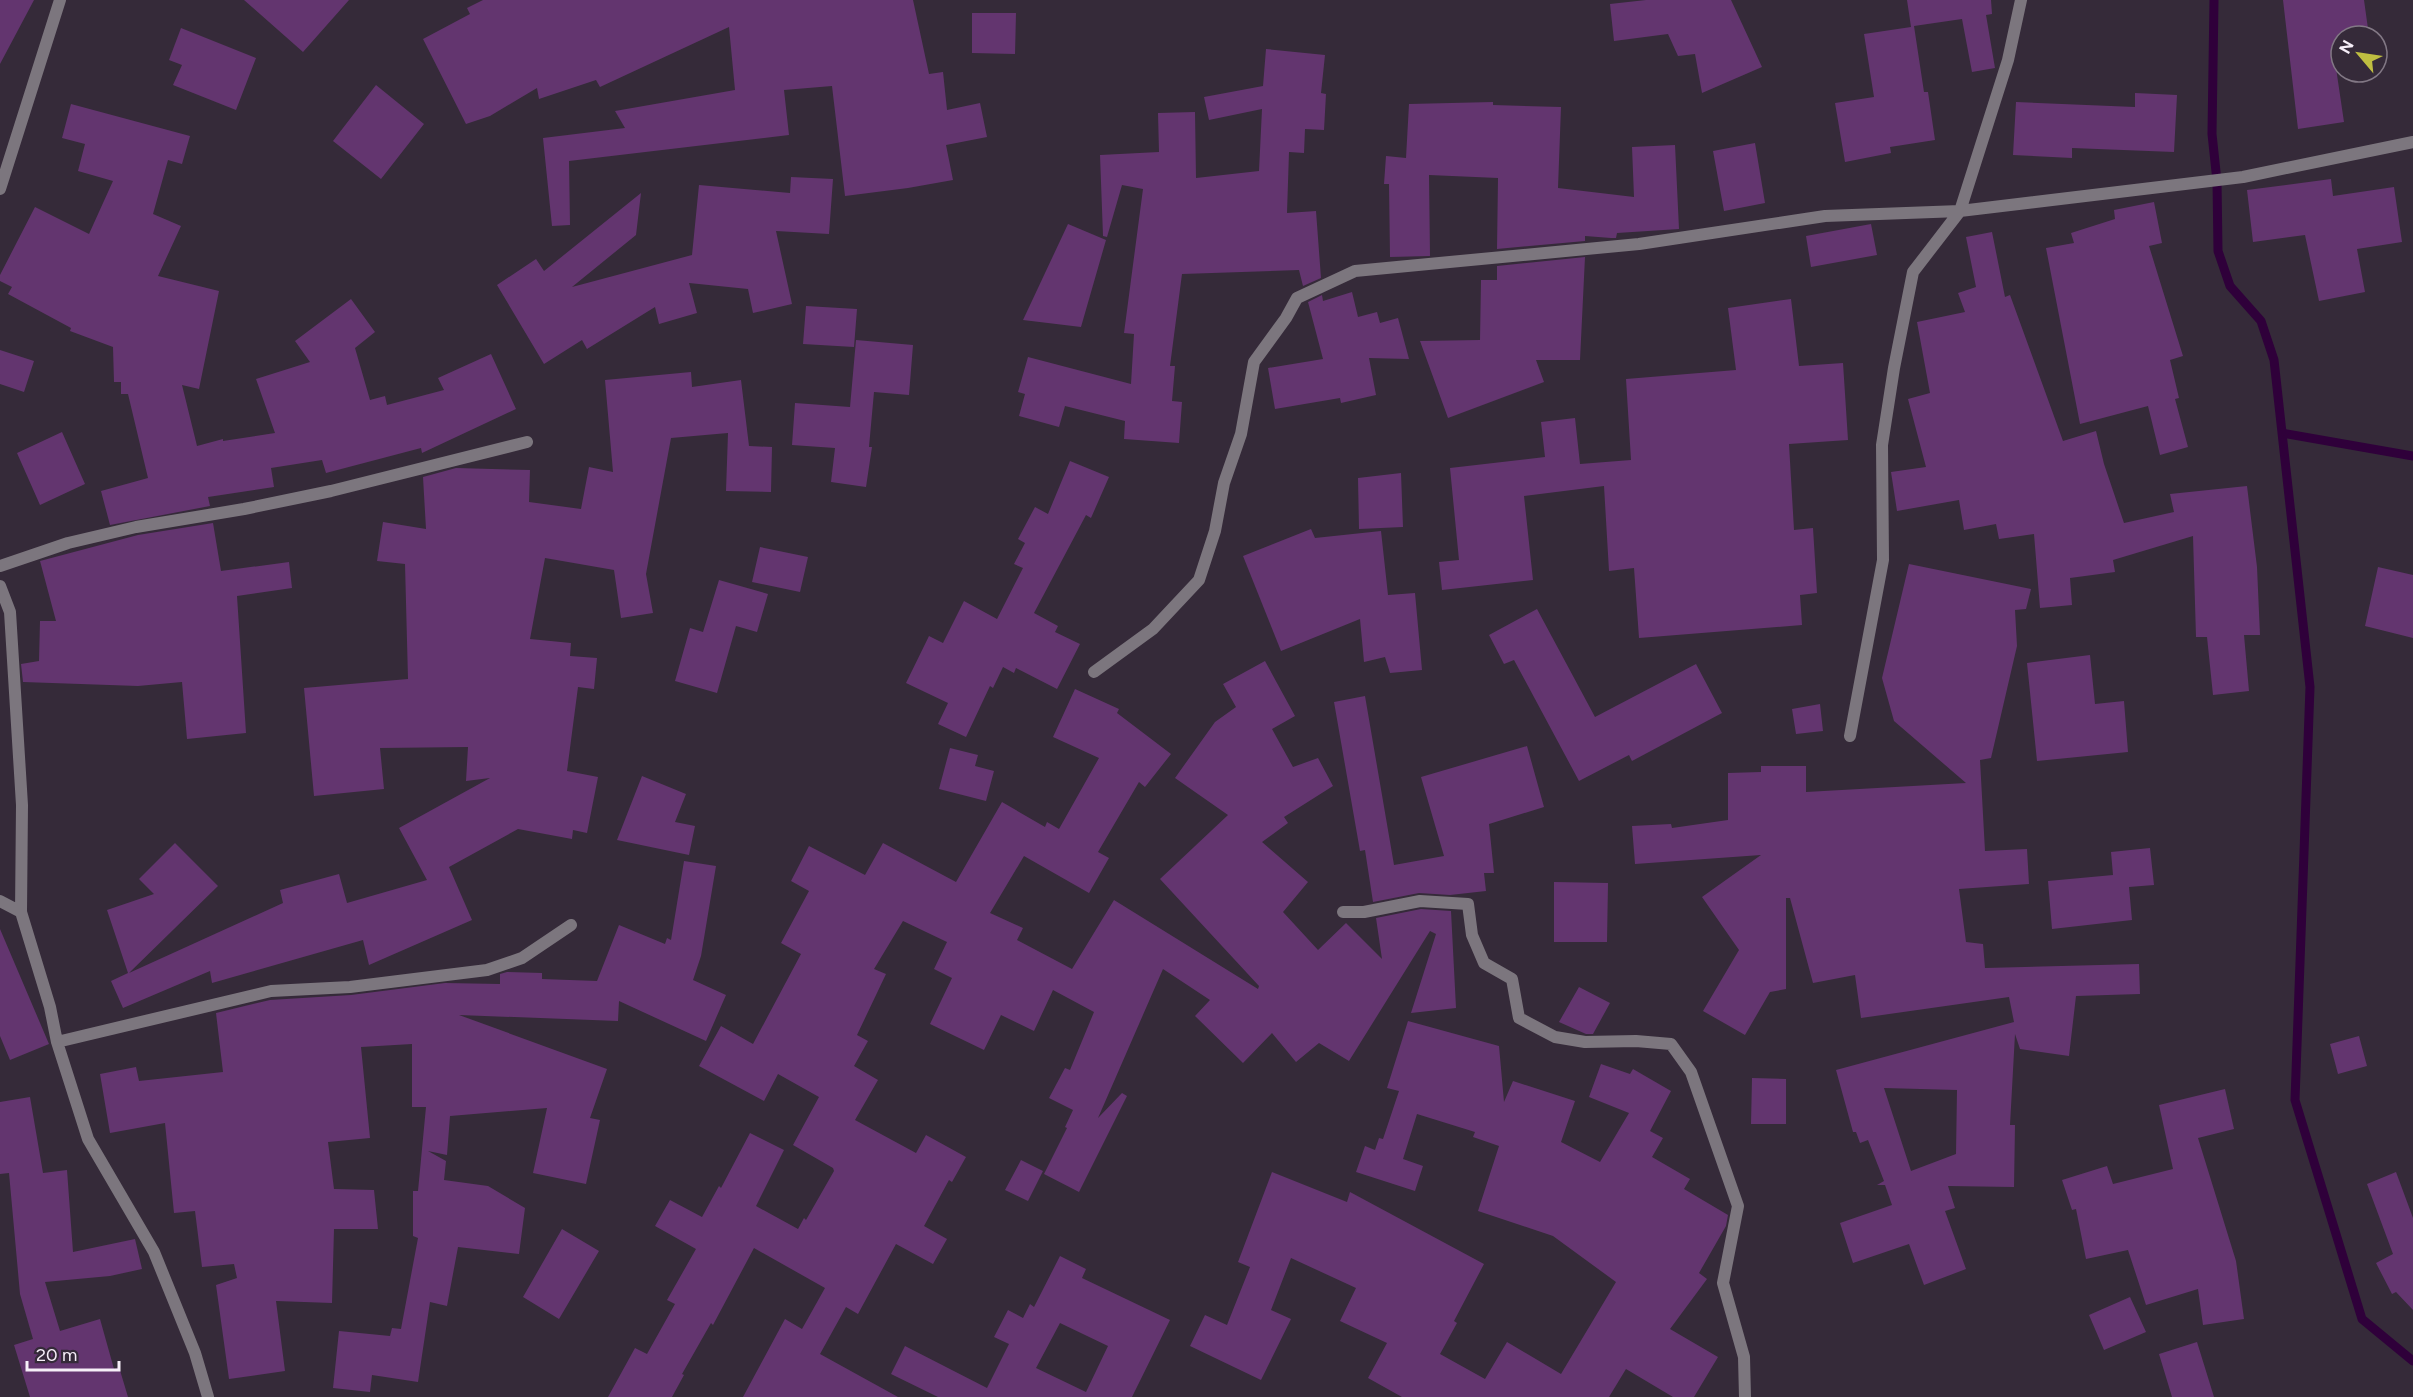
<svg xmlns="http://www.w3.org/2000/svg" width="2413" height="1397" font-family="Figtree,sans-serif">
	<rect width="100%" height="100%" fill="#352a39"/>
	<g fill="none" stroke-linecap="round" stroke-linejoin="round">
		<path stroke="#2f003a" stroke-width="9" d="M2214,0L2212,134L2217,181L2218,251L2230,286L2261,321L2274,360L2310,687L2295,1100L2362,1319L2413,1361
			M2282,433L2413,456"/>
	</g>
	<path fill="#63356f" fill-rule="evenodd" d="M0,0H34L0,64Z
		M244,0H349L303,52Z
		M483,0H913L929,74L943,72L947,110L980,103L987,137L946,145L953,180L908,188L845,196L832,86L784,90L789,135L569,161L570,225L552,226L543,138L625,128L615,111L735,90L729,27L600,87L596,80L539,99L537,88L490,116L466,124L423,39L470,14L467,8Z
		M1646,0H1731L1762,67L1702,93L1695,54L1678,56L1668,34L1614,41L1610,4Z
		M1907,0H1991L1992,14L1986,15L1995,68L1972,72L1962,19L1914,26L1924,92H1928L1935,140L1890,147L1891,153L1845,162L1835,103L1874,97L1864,34L1911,27Z
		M2283,0H2364L2369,36H2341V67L2336,68L2344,122L2298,129Z
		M972,13H1016L1015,54L972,53Z
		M181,28L256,58L236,110L173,85L182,65L169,60Z
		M1266,49L1325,55L1321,93L1326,94L1324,130L1305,129L1304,153L1289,152L1287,213L1316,211L1321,278L1303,286L1299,270L1182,274L1170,366H1175L1172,401L1182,402L1179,443L1124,439L1125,421L1065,406L1059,427L1019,416L1025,394L1018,392L1028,357L1131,384L1134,334L1124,333L1143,189L1122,185L1107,237L1103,236L1100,155L1159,152L1158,113L1195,112L1196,178L1259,171L1262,109L1209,120L1204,97L1263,86Z
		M376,85L424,124L381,179L333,141Z
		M2135,93L2177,95L2174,152L2072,148V158L2013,155L2016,102L2135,107Z
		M1493,102V105L1561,107L1558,188L1634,197L1632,147L1675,145L1679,229L1617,233L1616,238H1611L1585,236V241L1497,249L1498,178L1429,175L1430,256L1390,257L1389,184H1384L1386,156L1406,158L1409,104Z
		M71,104L190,136L182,164L168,160L153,214L181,226L158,276L219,291L199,389L182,385L197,446L223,439V441L275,433L256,379L310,362L295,341L351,299L375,332L355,348L370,400L385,396L387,405L444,390L438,378L491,354L516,409L422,453L421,448L326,473L322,460L271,468L274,487L208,497L210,506L110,525L101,491L148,478L128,394H121V382H114L113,347L70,331L71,328L8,294L12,287L0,281V275L35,207L89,234L113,181L78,171L85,144L62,138Z
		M1755,143L1765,203L1724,211L1713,151Z
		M791,177L833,179L829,234L776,231L792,304L753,313L748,289L689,283L697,313L659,324L655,307L587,349L582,340L544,364L497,285L536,259L544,271L641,193L636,235L572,287L692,255L699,185L790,193Z
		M2331,179L2333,196L2394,187L2402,242L2357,249L2365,292L2319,301L2305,235L2253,242L2247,190Z
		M2154,202L2162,243L2149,246L2183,356L2170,360L2179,398L2175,399L2188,447L2160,455L2148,406L2080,424L2046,248L2074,243L2071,233L2115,219L2114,210Z
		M1068,224L1106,240L1081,327L1023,320Z
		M1871,224L1877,255L1811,267L1806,236Z
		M1992,232L2005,297L2010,295L2063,441L2096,431L2104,464L2124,523L2174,512L2170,494L2247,486L2257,567L2260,635H2244L2249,691L2213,695L2207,637H2196L2193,536L2113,560L2115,572L2070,578L2072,605L2040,608L2034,534L1999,539L1996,524L1964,530L1959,500L1897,511L1891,472L1926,467L1908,399L1930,393L1917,322L1965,312L1958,293L1976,287L1966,237Z
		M1585,257L1580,360H1536L1544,382L1448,418L1420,341L1480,340L1481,280H1497V266Z
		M1352,292L1358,317L1377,312L1380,323L1398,318L1409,359L1369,358L1376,395L1341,403L1340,398L1275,409L1268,368L1323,359L1308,302L1322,295L1323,301Z
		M1791,299L1799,366L1843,363L1848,440L1789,444L1794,530L1813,528L1817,593L1800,595L1802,625L1639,638L1634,568L1609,571L1604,486L1524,496L1533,580L1442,590L1439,562L1459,560L1450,468L1545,457L1541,422L1575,418L1580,464L1631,460L1626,379L1736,370L1728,308Z
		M806,306L857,309L854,347L803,344Z
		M856,340L913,345L909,395L874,392L869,447H872L866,487L831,482L835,448L792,445L795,403L850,407Z
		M0,350L34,361L24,392L0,384Z
		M691,372L692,387L741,380L749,446L772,447L771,492L726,491L728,433L671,438L646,574L653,613L621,618L614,570L545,558L530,639L571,643L570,656L597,658L594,689L578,687L567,771L598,777L587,833L573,830L572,839L518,829L449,867L472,920L369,965L363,940L212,983L210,971L123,1008L111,981L128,973L107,910L154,894L139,879L175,843L218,886L129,973L283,903L280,890L339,874L347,903L427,880L399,828L490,778L466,781L468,747L380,748L384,789L314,796L304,688L408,679L405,564L377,561L383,522L426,529L423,477L456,468L530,470L529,502L581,509L589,467L613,472L605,380Z
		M62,432L85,484L40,505L17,453Z
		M1070,461L1109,477L1091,518L1086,515L1034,613L1058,626L1055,632L1080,644L1057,689L1016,668L1014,673L1003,667L993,688L990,686L966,737L938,724L948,703L906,683L929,636L943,643L964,601L997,619L1023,568L1014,564L1025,543L1018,539L1035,507L1048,514Z
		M1401,473L1403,527L1359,529L1358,478Z
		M213,523L221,571L289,562L292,588L237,596L246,733L187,739L182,682L138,686L23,682L21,664L39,661L40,621H56L40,561L138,535Z
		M1311,529L1315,538L1381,531L1388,595L1415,593L1422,670L1390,673L1385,657L1364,662L1360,619L1281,651L1243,556Z
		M760,547L808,557L800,592L752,582Z
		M1909,564L2031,589L2026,609L2015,610L2017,646L1991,758L1980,760L1985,851L2027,849L2029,884L1959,889L1966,942L1983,944L1985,968L2139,964L2140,994L2076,996L2069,1056L2020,1049L2015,1034L2010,1125H2015L2014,1187L1948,1186L1955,1208L1945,1211L1966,1269L1924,1285L1909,1244L1853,1263L1840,1223L1892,1205L1885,1185H1877L1884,1181L1868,1140L1860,1143L1856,1132H1853L1836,1070L2014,1022L2009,997L1861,1018L1855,975L1813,983L1790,898H1786V989L1770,992L1745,1035L1703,1011L1739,950L1702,897L1761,855L1635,864L1632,826L1671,824L1672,828L1728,820V773L1761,772V766H1806V792L1966,783L1894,721L1882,678ZM1884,1088L1957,1090L1956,1154L1911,1171Z
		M2378,567L2413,575V638L2365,626Z
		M719,580L768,594L757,632L736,626L717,693L675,681L690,628L703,632Z
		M1537,609L1595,717L1696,664L1722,713L1632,761L1629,755L1579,781L1514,660L1504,664L1489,635Z
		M2090,655L2095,704L2124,701L2128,752L2037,761L2027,663Z
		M1265,661L1295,716L1272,729L1293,767L1318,758L1333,786L1284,817L1288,823L1262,842L1308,882L1283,912L1318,950L1346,923L1382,959L1376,918L1421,909L1451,911L1456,1008L1411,1013L1436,934L1430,931L1349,1061L1319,1043L1296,1062L1272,1033L1243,1063L1195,1016L1210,1000L1163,969L1098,1118L1122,1093L1127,1096L1079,1192L1044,1174L1067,1128L1065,1127L1073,1110L1049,1098L1065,1068L1070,1070L1094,1012L1053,990L1034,1031L1001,1015L984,1050L930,1024L952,978L934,969L947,942L903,921L874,969L886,974L857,1035L868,1041L854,1066L878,1080L855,1120L916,1153L926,1135L966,1157L952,1182L949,1180L924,1226L947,1239L933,1264L896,1244L858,1314L846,1307L820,1354L898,1397H743L785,1319L802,1329L825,1288L754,1248L713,1325L711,1323L682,1374L684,1375L672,1397H608L635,1348L647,1354L675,1304L667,1300L696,1249L655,1226L670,1200L702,1217L719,1186L721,1188L750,1133L784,1150L756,1206L798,1229L804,1218L806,1220L834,1171L833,1168L793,1145L819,1097L778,1074L764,1101L699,1066L721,1026L753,1044L801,954L781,943L809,891L791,881L809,846L865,875L883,843L956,882L1002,802L1045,827L1047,822L1059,829L1099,758L1053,737L1075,689L1119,709L1117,713L1171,754L1145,787L1139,782L1098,852L1109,858L1089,893L1024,856L990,913L1023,928L1017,940L1072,969L1114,900L1258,989L1259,986L1160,879L1228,815L1175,778L1215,722L1236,707L1223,684Z
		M1365,696L1394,865L1444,856L1421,777L1527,746L1544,807L1489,824L1494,873H1484L1486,891L1450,895L1419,893L1373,902L1365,850L1360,851L1334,702Z
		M1820,704L1823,731L1796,734L1792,709Z
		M950,748L978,755L975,766L994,771L986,801L939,789Z
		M642,776L686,794L675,822L695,826L689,855L617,840Z
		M2150,848L2154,885L2129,887L2132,920L2052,929L2048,881L2113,875L2111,852Z
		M684,861L716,866L701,956L693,980L726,995L706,1041L619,1001L618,1021L459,1015L607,1069L590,1118L600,1120L586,1184L533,1173L547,1108L450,1116L447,1155L428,1151L446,1161L444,1180L488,1186L525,1208L519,1254L458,1247L447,1306L430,1302L418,1382L372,1375L370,1392L333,1388L339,1331L390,1336L392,1328L401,1329L418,1238L413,1236V1191H418L426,1107H412V1044L361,1047L370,1138L328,1142L334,1189L374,1190L378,1229H334L332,1303L276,1301L285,1371L229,1379L216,1285L237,1278L234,1264L202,1267L195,1211L174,1213L165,1123L110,1133L100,1074L136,1067L139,1081L223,1072L216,1013L270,1000L351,995L445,983L500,984V974L507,972L542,973V979L597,981L619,925L665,944L667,938L671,940Z
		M1554,882L1608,883L1607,942H1554Z
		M0,929L49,1044L10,1060L0,1036Z
		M1579,987L1610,1003L1593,1034H1586L1559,1022Z
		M1408,1021L1499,1046L1504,1102L1513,1081L1575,1101L1561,1142L1600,1162L1629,1113L1589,1097L1601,1064L1630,1074L1633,1069L1671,1091L1650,1131L1663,1138L1652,1157L1690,1179L1684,1189L1728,1215L1726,1226L1699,1273L1707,1279L1670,1329L1718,1357L1694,1397H1673L1626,1369L1609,1397H1402L1368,1378L1387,1343L1340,1321L1356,1288L1291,1258L1271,1310L1291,1319L1261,1380L1190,1346L1205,1315L1227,1325L1250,1267L1238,1262L1272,1172L1347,1202L1350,1192L1484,1264L1454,1321L1457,1323L1440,1354L1485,1379L1507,1342L1561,1374L1616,1282L1553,1236L1478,1211L1499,1146L1473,1137L1475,1132L1417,1114L1403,1159L1423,1166L1415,1191L1356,1172L1365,1146L1375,1150L1379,1138L1383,1139L1399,1091L1387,1088Z
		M2359,1036L2367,1066L2338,1074L2330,1044Z
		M1752,1078L1786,1079V1124H1751Z
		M2225,1089L2234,1129L2198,1138L2236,1261L2244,1319L2203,1325L2198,1289L2146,1305L2128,1250L2086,1259L2076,1209L2072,1210L2062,1180L2107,1166L2113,1184L2173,1169L2159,1105Z
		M30,1097L43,1173L67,1170L73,1252L135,1239L142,1269L110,1276L45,1282L60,1331L100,1319L114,1369L119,1367L128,1397H30L14,1345L33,1339L20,1294L9,1173L0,1174V1102Z
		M1021,1160L1043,1171L1028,1201L1005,1190Z
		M2396,1172L2413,1218V1310L2396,1292L2392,1294L2376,1263L2393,1254L2367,1184Z
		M562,1229L599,1251L559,1319L523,1297Z
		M1060,1256L1086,1269L1082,1278L1170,1320L1132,1397H938L891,1374L905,1346L987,1388L1009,1344L994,1337L1008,1310L1023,1318L1030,1304L1034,1307ZM1060,1323L1108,1346L1086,1392L1036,1368Z
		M2130,1297L2146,1332L2104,1350L2089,1315Z
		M2197,1342L2214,1397H2172L2159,1354Z"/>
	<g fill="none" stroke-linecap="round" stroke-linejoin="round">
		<path stroke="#7c767e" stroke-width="12" d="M0,189L60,0
			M0,566L68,543L136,527L244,509L331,491L527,442
			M0,586L10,612L22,805L21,912
			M1094,672L1153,629L1199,580L1215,531L1224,483L1241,434L1254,362L1286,318L1297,298L1355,271L1639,244L1825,216L1960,211L2243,177L2413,142
			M1850,736L1883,560L1882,445L1894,368L1913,272L1960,211L2008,60L2021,0
			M0,901L21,912L50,1007L57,1042L88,1139L154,1252L195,1353L208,1397
			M1343,912H1364L1420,901L1468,904L1472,935L1484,963L1512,979L1519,1018L1555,1037L1585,1042L1636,1041L1671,1044L1691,1072L1738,1206L1723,1283L1744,1357L1745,1397
			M57,1042L271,991L350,987L487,970L522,958L571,925"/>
	</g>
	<g transform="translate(2359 54) rotate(299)"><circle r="28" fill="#352a39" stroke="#827885" stroke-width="1.5"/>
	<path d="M0-4.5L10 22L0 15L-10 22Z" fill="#bfbe41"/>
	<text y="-9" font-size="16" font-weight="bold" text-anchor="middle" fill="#f6eef8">N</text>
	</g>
	<path d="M27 1361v9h92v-9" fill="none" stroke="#f6eef8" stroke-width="3"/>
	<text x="36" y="1361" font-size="18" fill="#f6eef8" stroke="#352a39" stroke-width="4.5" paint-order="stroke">20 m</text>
</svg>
